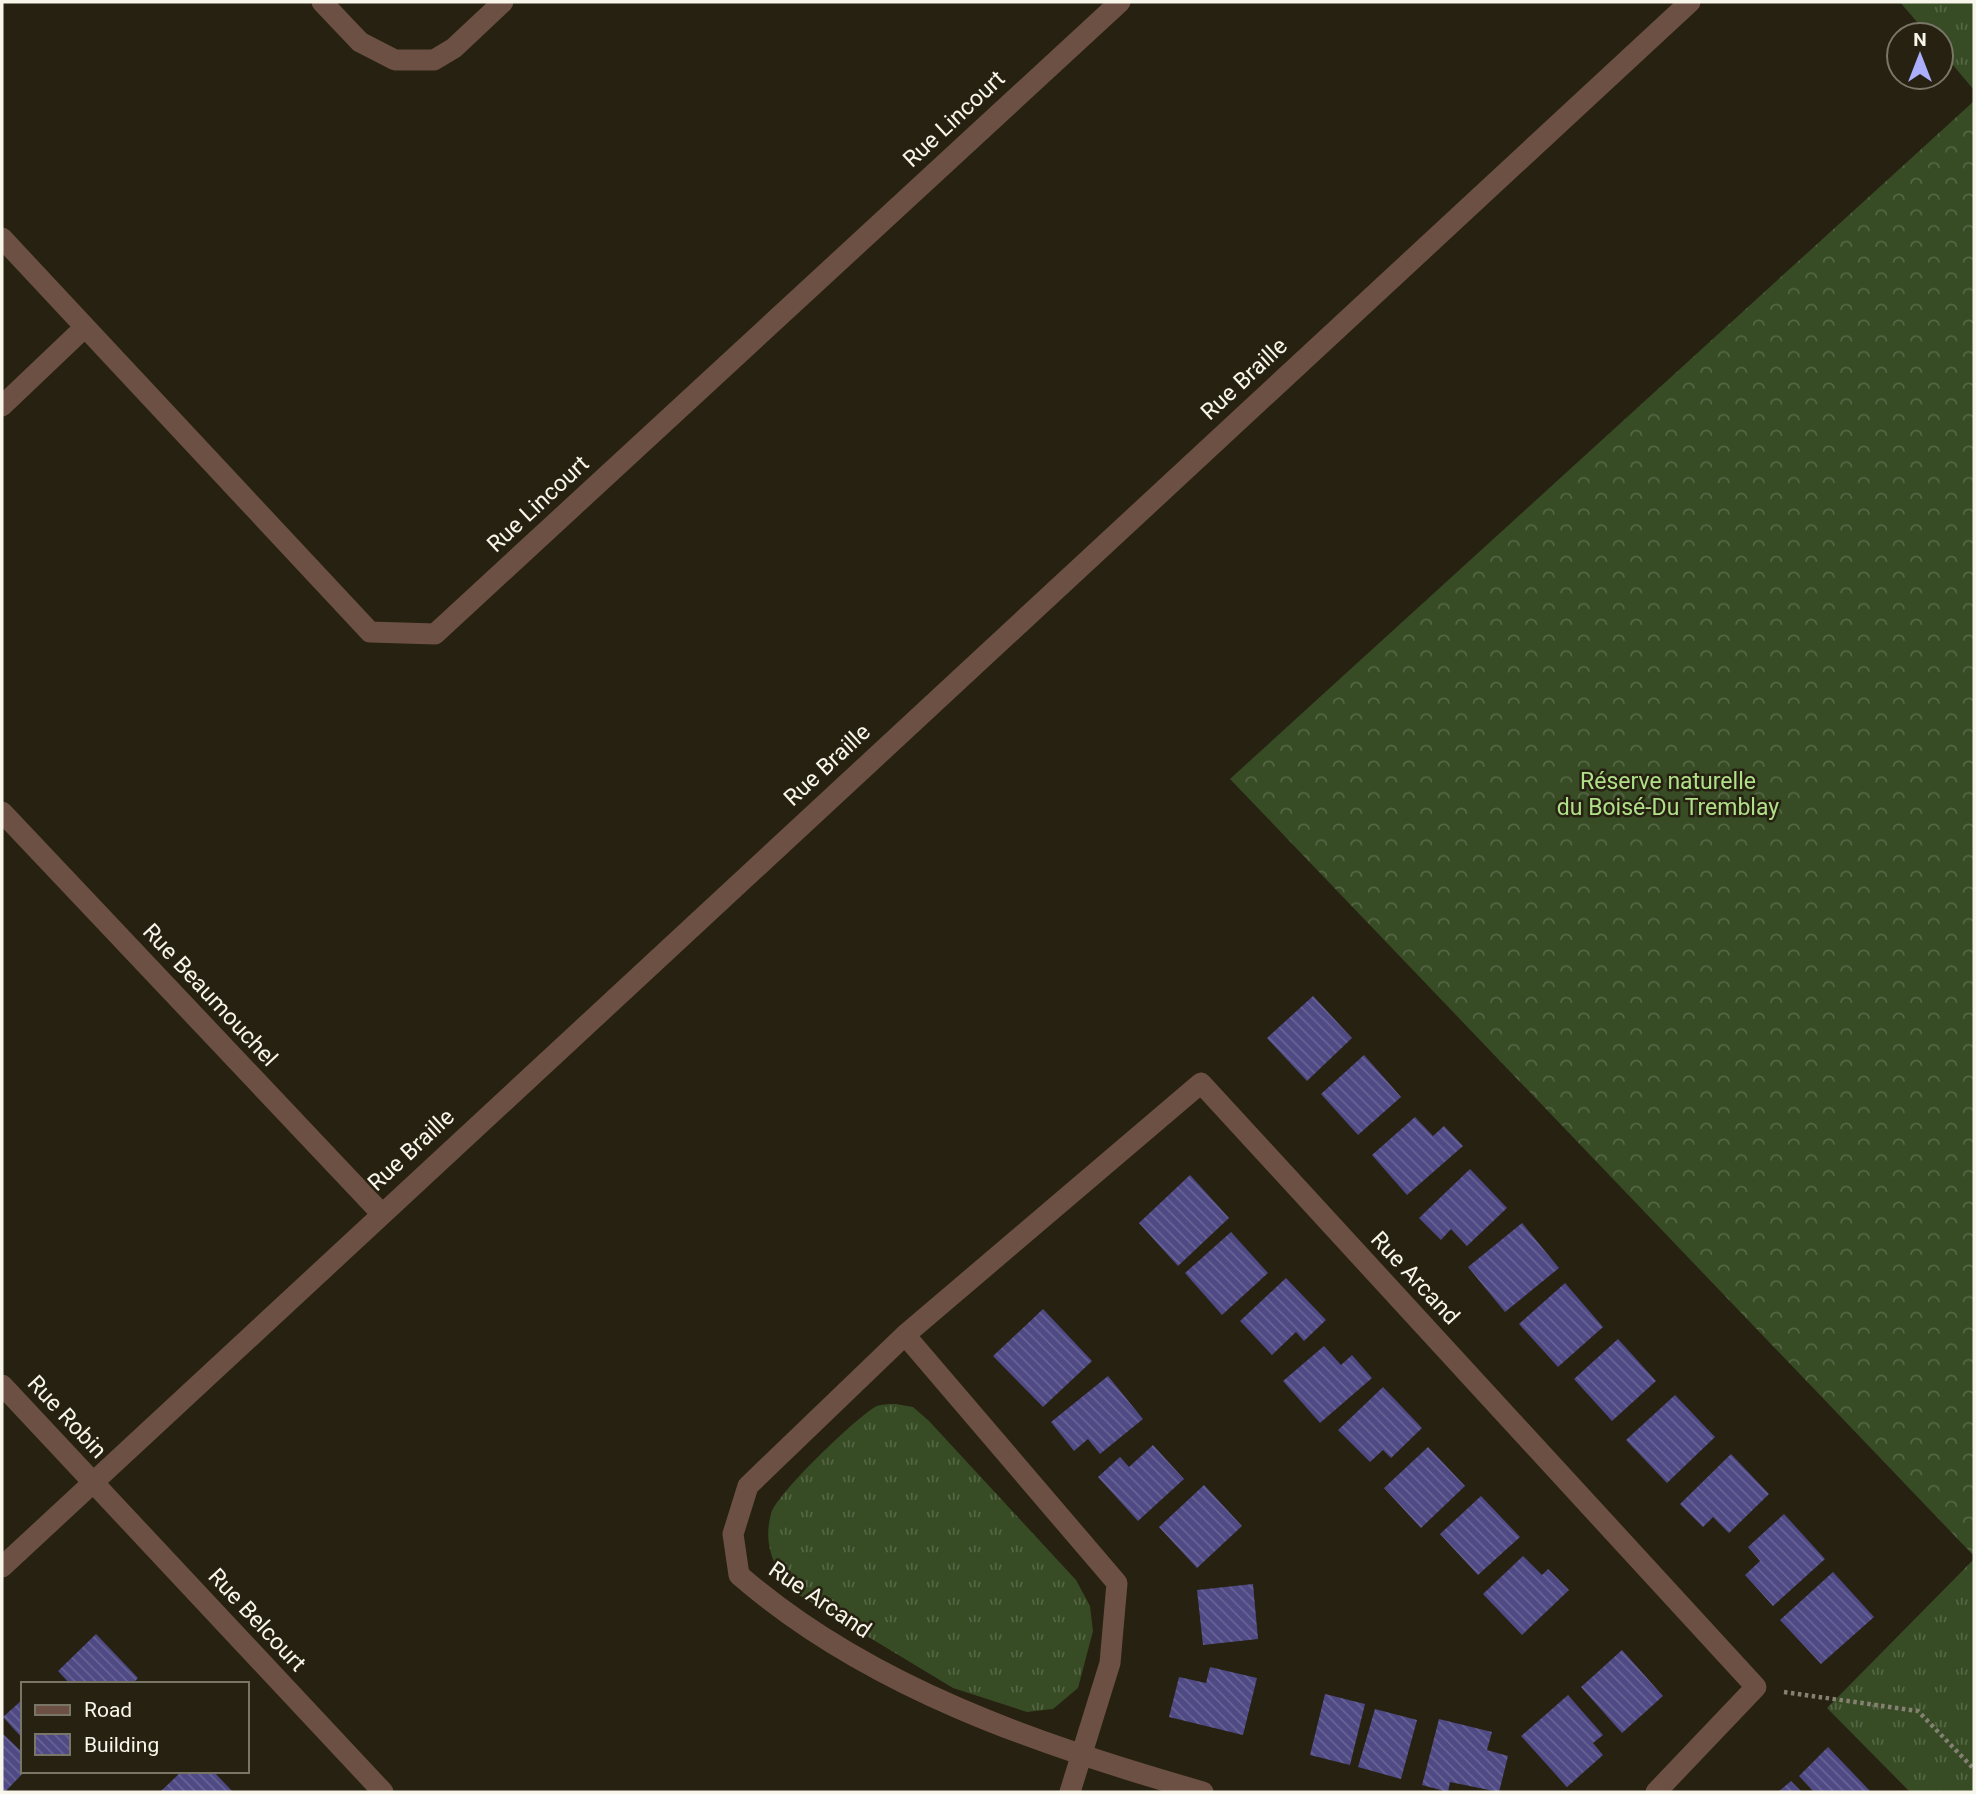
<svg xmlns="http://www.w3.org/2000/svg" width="1976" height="1794" font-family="Roboto,sans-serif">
	<defs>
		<pattern id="grass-tufts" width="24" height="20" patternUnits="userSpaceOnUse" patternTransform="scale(1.75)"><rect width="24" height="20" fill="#374b25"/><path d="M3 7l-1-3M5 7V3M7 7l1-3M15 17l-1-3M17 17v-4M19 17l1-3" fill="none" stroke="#556645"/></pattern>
		<pattern id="forest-crowns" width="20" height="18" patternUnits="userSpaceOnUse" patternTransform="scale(1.75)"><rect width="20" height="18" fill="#374b25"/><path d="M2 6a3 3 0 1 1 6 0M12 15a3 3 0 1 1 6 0" fill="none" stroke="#556645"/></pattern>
		<pattern id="building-back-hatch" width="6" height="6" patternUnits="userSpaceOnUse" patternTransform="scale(1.75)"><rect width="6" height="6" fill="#4f4984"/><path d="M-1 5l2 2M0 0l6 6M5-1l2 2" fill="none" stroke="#696496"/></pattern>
	</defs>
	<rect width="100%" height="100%" fill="#262110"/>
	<path fill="url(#grass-tufts)" d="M1900,2H1974V90L1941,51V35H1928Z
		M896,1404L913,1407L929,1421L1076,1580L1090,1606L1093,1631L1078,1688L1053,1709L1027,1712L953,1688L789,1589C773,1565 763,1543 771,1514C776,1494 856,1418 875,1407C880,1404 890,1404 896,1404Z
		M1974,1559V1792H1910L1827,1708Z"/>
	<path fill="url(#forest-crowns)" d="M1974,101V1556L1230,779Z"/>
	<path fill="url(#building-back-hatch)" d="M1313,996L1352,1038L1307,1081L1267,1038Z
		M1364,1055L1401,1097L1358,1135L1321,1094Z
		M1415,1117L1433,1136L1444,1126L1463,1146L1407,1195L1372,1155Z
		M1470,1169L1507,1208L1467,1246L1451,1229L1441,1240L1419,1218Z
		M1190,1175L1229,1218L1178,1266L1139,1223Z
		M1522,1223L1559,1268L1505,1312L1468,1267Z
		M1231,1232L1268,1273L1222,1315L1185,1273Z
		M1286,1278L1326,1320L1304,1341L1296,1332L1272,1355L1240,1321Z
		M1565,1283L1603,1327L1558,1367L1519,1324Z
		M1043,1309L1092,1361L1043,1407L993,1356Z
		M1618,1339L1656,1381L1612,1421L1574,1379Z
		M1324,1346L1341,1365L1352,1355L1372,1378L1320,1423L1283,1381Z
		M1108,1376L1143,1419L1100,1454L1088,1439L1074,1451L1051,1422Z
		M1383,1387L1422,1428L1391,1458L1383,1450L1370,1462L1338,1430Z
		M1675,1395L1715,1437L1667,1483L1626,1440Z
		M1153,1445L1184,1479L1138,1521L1098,1477L1120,1457L1129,1467Z
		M1428,1447L1465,1486L1421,1528L1384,1488Z
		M1731,1454L1769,1494L1729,1533L1713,1517L1703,1527L1680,1504Z
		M1204,1485L1242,1526L1197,1568L1159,1527Z
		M1481,1496L1520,1537L1478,1575L1440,1534Z
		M1784,1514L1825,1559L1773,1606L1745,1575L1760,1561L1748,1547Z
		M1523,1556L1542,1575L1548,1569L1569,1590L1522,1635L1483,1594Z
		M1833,1572L1874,1617L1821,1664L1780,1620Z
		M1253,1584L1258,1639L1203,1645L1197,1590Z
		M96,1634L138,1678L132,1684H70L58,1671Z
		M1622,1650L1663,1696L1622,1733L1581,1687Z
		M1210,1667L1257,1678L1243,1735L1169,1717L1179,1677L1206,1683Z
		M1325,1694L1365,1704L1350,1765L1310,1755Z
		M1568,1695L1603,1735L1593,1743L1603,1755L1567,1787L1521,1736Z
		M23,1699V1739L3,1717Z
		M1375,1709L1417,1720L1401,1779L1358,1767Z
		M1439,1719L1492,1732L1487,1750L1508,1756L1499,1792L1450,1782L1448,1792L1422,1785Z
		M2,1733L23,1753L25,1771L5,1792H2Z
		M1828,1747L1870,1791L1869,1792H1814L1799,1776Z
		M182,1771H213L233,1792H160Z
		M1791,1781L1802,1792H1778Z"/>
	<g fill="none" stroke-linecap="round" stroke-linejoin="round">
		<path stroke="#858172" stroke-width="4.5" stroke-dasharray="3.5 3.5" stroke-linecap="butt" d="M1784,1692L1918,1711L1974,1769"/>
		<path stroke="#6c5043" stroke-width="21" d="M322,2L360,42L395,60H434L454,48L503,2
			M2,238L370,632L435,634L1120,2
			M2,406L85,327
			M2,812L381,1213
			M905,1335L1117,1583L1110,1663L1070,1792
			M2,1385L383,1792
			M2,1567L1690,2
			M1203,1792C1040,1745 869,1688 739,1575L733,1534L748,1486L905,1335L1201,1083L1756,1687L1656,1792"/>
	</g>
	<g text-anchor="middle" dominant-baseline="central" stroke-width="5" stroke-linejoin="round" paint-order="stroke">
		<g font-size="23" fill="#f8f5ea" stroke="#262110">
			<text transform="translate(954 119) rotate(-43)">Rue Lincourt</text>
			<text transform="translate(1244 379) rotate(-43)">Rue Braille</text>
			<text transform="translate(538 504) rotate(-43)">Rue Lincourt</text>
			<text transform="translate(827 765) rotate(-43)">Rue Braille</text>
			<text transform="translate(210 995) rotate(47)">Rue Beaumouchel</text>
			<text transform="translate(411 1150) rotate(-43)">Rue Braille</text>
			<text transform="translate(1415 1278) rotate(47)">Rue Arcand</text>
			<text transform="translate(67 1417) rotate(47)">Rue Robin</text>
			<text transform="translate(820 1600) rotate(34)">Rue Arcand</text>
			<text transform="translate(257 1620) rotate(47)">Rue Belcourt</text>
		</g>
		<g font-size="23" fill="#b1e08a" stroke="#262110">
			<text x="1668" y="781">Réserve naturelle<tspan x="1668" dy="26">du Boisé-Du Tremblay</tspan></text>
		</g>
	</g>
	<rect width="1976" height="1794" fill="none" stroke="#f8f5ea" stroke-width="7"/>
	<rect x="21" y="1682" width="228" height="91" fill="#262110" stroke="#7a7667" stroke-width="2"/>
	<rect x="35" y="1705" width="35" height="10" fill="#6c5043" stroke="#7a7667" stroke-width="2"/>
	<text x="84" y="1717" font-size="21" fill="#f8f5ea">Road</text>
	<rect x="35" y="1734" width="35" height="21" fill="url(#building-back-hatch)" stroke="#7a7667" stroke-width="2"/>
	<text x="84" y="1752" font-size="21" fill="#f8f5ea">Building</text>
	<g transform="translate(1920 56)"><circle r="33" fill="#262110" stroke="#7a7667" stroke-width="2"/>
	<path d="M0-5L12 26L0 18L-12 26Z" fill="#abaffb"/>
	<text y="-10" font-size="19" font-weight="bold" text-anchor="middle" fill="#f8f5ea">N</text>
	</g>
</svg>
